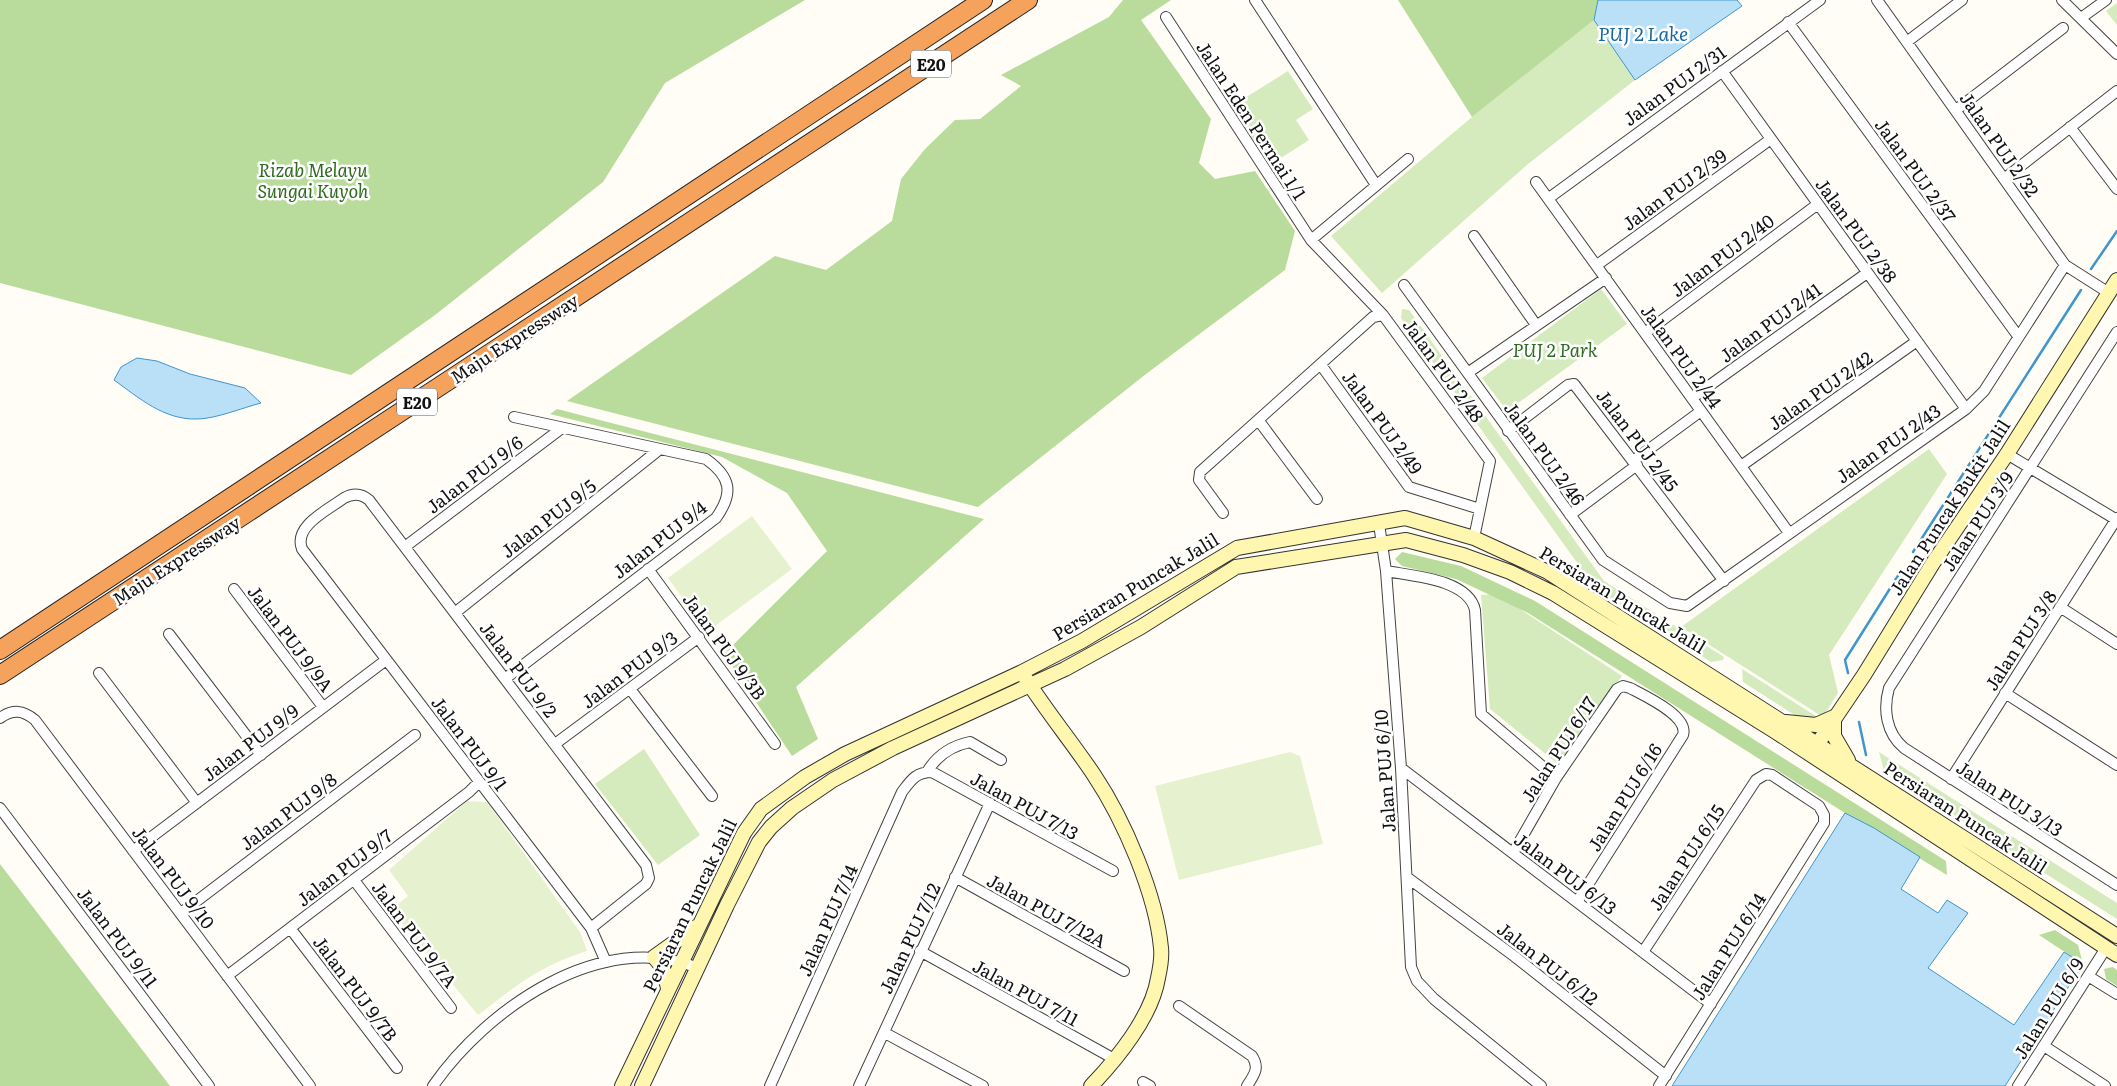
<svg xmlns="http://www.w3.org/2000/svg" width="2117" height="1086" font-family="Literata,serif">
	<rect width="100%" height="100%" fill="#fffdf5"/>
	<path fill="#d5ebbd" d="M2117,3V25L2106,11Z
		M1594,20L1635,80L1528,164L1382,293L1331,236L1472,117Z
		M1288,71L1313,109L1296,120L1309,140L1270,165L1232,106Z
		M1601,289L1627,324L1507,411L1482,378Z
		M1402,309L1409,310L1604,581L1724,657L1723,660L1711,662L1596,589L1401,318Z
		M1929,449L1947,474L1829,655L1838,693L1823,717L1681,627Z
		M1497,594L1622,676L1558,764L1490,709L1481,595Z
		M1742,669L1819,718L1804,721L1743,682Z
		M644,749L700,835L658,865L595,784Z
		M1879,752L2117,903V919L1884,771Z"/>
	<path fill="#b9dc9c" d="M0,0H805L665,83L603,182L435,315L351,375L0,283Z
		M1123,0H1171L1141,20L1211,119L1199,163L1215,179L1255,171L1295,231L1285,270L1146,374L978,507L567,401L775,256L826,270L892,221L901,179L925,149L955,120L980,119L1021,86L1001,75L1109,17Z
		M1398,0H1598L1594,20L1472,117Z
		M557,409L984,519L796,687L818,739L792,756L724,654L827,551L787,493L722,457L550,414Z
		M1402,552L1461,566L1535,601L1946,861L1947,875L1845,813L1528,613L1456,579L1402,566L1395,559Z
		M0,864L170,1086H0Z
		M2055,930L2078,945L2083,964L2039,935Z
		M2113,967L2117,970V986L2106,979L2104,969Z"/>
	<path fill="#e6f2cf" d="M752,516L792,569L707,632L668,578Z
		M1290,752L1300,756L1323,844L1179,880L1155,786Z
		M467,801L487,802L580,932L587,951C540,966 517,985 478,1015L391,910L408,896L389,870Z"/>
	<path fill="#b9e0f7" stroke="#3f96cf" d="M1598,0H1737L1742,6L1635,80L1594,20Z
		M137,358L157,361L190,374L245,388L261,403C242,408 215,419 197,419C164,420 139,398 114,380L121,367Z
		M1845,813L1874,828L1920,857L1901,889L1938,913L1947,900L1968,913L1928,968L2014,1025L2064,952L2083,964L2005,1086H1672Z"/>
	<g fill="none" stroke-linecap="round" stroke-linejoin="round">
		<path stroke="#3f96cf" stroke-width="2.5" d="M2091,269L2117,231
			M1913,552L2081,290
			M1848,673L1845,660L1901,571
			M1859,722L1866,755"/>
		<defs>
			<path id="street" d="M1255,0L1376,185
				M1877,0L2065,265L2109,293
				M2062,0L2117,54
				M1166,17L1311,240L1383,315
				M2081,18L2106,0
				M1788,22L2018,336
				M1908,41L1962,0
				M1722,71L1966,409
				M1956,110L2063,28
				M2070,127L2117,189
				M2004,179L2117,91
				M1536,182L1789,533
				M1549,198L1820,0
				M1474,236L1536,325
				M1311,240L1408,159
				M1597,265L1771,139
				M1404,285L1603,560L1670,603L1687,606L1966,409L1984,391L2065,265
				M2117,332L1889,688C1883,709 1886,733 1904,748L2117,885
				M1645,333L1818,204
				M1321,365L1409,487L1480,509
				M1469,372L1606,278
				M1692,398L1867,273
				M1259,421L1317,499
				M1508,431L1568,385L1574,384L1724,581
				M2007,454L2117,520
				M1633,461L1701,411
				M1741,466L1917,341
				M1223,513L1199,480L1200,472L1373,317L1383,315L1490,461L1474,538
				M1570,515L1637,465
				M1379,524L1386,571L1401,768L1411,967L1417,981L1434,999L1541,1086
				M406,546L562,428
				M648,569L775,744
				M1386,571C1412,576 1468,579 1475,610L1481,714L1556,778
				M234,589L323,707
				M2060,607L2117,644
				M456,612L660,449
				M169,634L261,755
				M99,673L197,803
				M506,678L716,518C734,493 731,477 706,459L514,417
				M630,689L712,796
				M2005,693L2117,765
				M0,718C13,709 23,710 35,720L310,1086
				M555,744L699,637
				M1401,768L1711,1004
				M927,772C937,755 951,746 970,742L1001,760
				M1951,779L2117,518
				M0,808L209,1086
				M133,851L386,660
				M1513,853L1556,778L1617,689L1623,686L1630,688C1645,696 1689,716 1683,735L1577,902
				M955,877L1124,971
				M1408,878L1514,956L1666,1076
				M354,880L451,1008
				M181,913L415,735
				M290,928L397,1068
				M591,928L646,884L649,878L646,865L369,500C361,493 353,493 344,498C328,510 293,526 302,549L591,928L606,962
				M920,951L1116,1060
				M1643,952L1756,780L1766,774L1772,775L1819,806L1824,815V823L1659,1086
				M227,976L469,792L479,782
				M2088,976L2117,994
				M1179,1006L1252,1056C1260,1068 1254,1075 1247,1086
				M885,1033L983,1086
				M2044,1046L2105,1086
				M1143,1082L1150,1086
				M433,1086C486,1009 602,928 698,968
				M770,1086L902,792C911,780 916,772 932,772L1113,871
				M859,1086L990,803
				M2018,1086L2106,948"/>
			<path id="secondary" d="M1026,679C1047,712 1072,742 1094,775C1124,820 1156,894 1161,948C1162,957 1160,969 1158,978C1152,1016 1117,1059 1091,1086
				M1834,718V736L1848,760
				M1786,722L1816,725L1834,717
				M1812,752L1864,675L1933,563L2007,454L2117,280
				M668,988L663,968L654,957L696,927
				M622,1086L744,833L761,809L805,777L845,754L1022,672L1082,641L1237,548L1405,518L1474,538L1548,572L2117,936
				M642,1086L727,905L759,842L771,827L792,808L833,780L893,748L1065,669L1141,627L1236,567L1406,540L1463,555L1510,572L1553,593L1776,732L2117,955"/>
			<path id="highway" d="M0,650L983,0
				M0,675L1028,0"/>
		</defs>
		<use href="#street" stroke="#444" stroke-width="12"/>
		<use href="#secondary" stroke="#333" stroke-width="16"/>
		<use href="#highway" stroke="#222" stroke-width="20"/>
		<use href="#street" stroke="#fff" stroke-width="10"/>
		<use href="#secondary" stroke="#fff6b0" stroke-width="14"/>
		<use href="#highway" stroke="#f5a25d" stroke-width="18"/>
	</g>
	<g text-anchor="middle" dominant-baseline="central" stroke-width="5" stroke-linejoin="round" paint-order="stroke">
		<g fill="#fff" stroke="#585858" stroke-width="1">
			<rect x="911" y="50.5" width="40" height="27" rx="4"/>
			<rect x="397" y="388.5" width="40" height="27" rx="4"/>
		</g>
		<g font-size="16" font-weight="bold" fill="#111">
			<text x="931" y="64">E20</text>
			<text x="417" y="402">E20</text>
		</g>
		<g font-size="18" fill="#111" stroke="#fff">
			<text transform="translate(1674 85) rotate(-36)">Jalan PUJ 2/31</text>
			<text transform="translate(1252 120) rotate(57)">Jalan Eden Permai 1/1</text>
			<text transform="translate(2000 144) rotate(55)">Jalan PUJ 2/32</text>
			<text transform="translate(1916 170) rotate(54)">Jalan PUJ 2/37</text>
			<text transform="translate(1674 189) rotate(-36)">Jalan PUJ 2/39</text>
			<text transform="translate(1857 230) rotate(54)">Jalan PUJ 2/38</text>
			<text transform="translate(1722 255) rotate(-37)">Jalan PUJ 2/40</text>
			<text transform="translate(1770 322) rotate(-36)">Jalan PUJ 2/41</text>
			<text transform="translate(514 338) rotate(-33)">Maju Expressway</text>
			<text transform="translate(1682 356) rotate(54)">Jalan PUJ 2/44</text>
			<text transform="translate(1444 370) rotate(54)">Jalan PUJ 2/48</text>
			<text transform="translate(1820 390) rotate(-35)">Jalan PUJ 2/42</text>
			<text transform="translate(1383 422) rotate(54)">Jalan PUJ 2/49</text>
			<text transform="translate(1638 440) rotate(53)">Jalan PUJ 2/45</text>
			<text transform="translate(1888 443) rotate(-35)">Jalan PUJ 2/43</text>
			<text transform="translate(1545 453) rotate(54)">Jalan PUJ 2/46</text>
			<text transform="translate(474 474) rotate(-37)">Jalan PUJ 9/6</text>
			<text transform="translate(1949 507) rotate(-57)">Jalan Puncak Bukit Jalil</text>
			<text transform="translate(548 518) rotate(-38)">Jalan PUJ 9/5</text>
			<text transform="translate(1977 521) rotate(-57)">Jalan PUJ 3/9</text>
			<text transform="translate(659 539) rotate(-38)">Jalan PUJ 9/4</text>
			<text transform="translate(176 560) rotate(-33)">Maju Expressway</text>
			<text transform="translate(1135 586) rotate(-31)">Persiaran Puncak Jalil</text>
			<text transform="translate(1623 599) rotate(31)">Persiaran Puncak Jalil</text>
			<text transform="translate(291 638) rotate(53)">Jalan PUJ 9/9A</text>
			<text transform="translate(2020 640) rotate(-57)">Jalan PUJ 3/8</text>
			<text transform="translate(725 646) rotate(54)">Jalan PUJ 9/3B</text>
			<text transform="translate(519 669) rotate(53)">Jalan PUJ 9/2</text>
			<text transform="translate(629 669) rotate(-37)">Jalan PUJ 9/3</text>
			<text transform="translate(250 742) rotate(-37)">Jalan PUJ 9/9</text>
			<text transform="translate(470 743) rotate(53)">Jalan PUJ 9/1</text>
			<text transform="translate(1558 749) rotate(-57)">Jalan PUJ 6/17</text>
			<text transform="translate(1384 771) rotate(-94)">Jalan PUJ 6/10</text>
			<text transform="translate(1624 797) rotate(-58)">Jalan PUJ 6/16</text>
			<text transform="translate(2010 798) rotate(33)">Jalan PUJ 3/13</text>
			<text transform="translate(1025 805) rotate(29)">Jalan PUJ 7/13</text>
			<text transform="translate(288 811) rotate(-37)">Jalan PUJ 9/8</text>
			<text transform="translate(1966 817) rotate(33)">Persiaran Puncak Jalil</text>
			<text transform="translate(1686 857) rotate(-57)">Jalan PUJ 6/15</text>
			<text transform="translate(344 867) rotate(-37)">Jalan PUJ 9/7</text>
			<text transform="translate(1566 873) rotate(37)">Jalan PUJ 6/13</text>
			<text transform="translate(174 877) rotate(53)">Jalan PUJ 9/10</text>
			<text transform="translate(689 905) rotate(-64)">Persiaran Puncak Jalil</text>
			<text transform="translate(1047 910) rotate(29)">Jalan PUJ 7/12A</text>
			<text transform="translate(827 920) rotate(-66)">Jalan PUJ 7/14</text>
			<text transform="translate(415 934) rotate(53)">Jalan PUJ 9/7A</text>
			<text transform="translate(118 937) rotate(53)">Jalan PUJ 9/11</text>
			<text transform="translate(909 938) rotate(-65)">Jalan PUJ 7/12</text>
			<text transform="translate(1728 946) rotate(-58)">Jalan PUJ 6/14</text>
			<text transform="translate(1548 963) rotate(38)">Jalan PUJ 6/12</text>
			<text transform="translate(356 988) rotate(53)">Jalan PUJ 9/7B</text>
			<text transform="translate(1026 992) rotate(29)">Jalan PUJ 7/11</text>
			<text transform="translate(2048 1008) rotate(-58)">Jalan PUJ 6/9</text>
		</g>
		<g font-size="18" font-style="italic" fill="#2f6b1f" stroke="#fff">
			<text x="313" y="169">Rizab Melayu<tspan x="313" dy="21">Sungai Kuyoh</tspan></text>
			<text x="1555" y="349">PUJ 2 Park</text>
		</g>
		<g font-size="19" font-style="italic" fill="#1768a6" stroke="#fff">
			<text x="1643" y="33">PUJ 2 Lake</text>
		</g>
	</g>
</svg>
